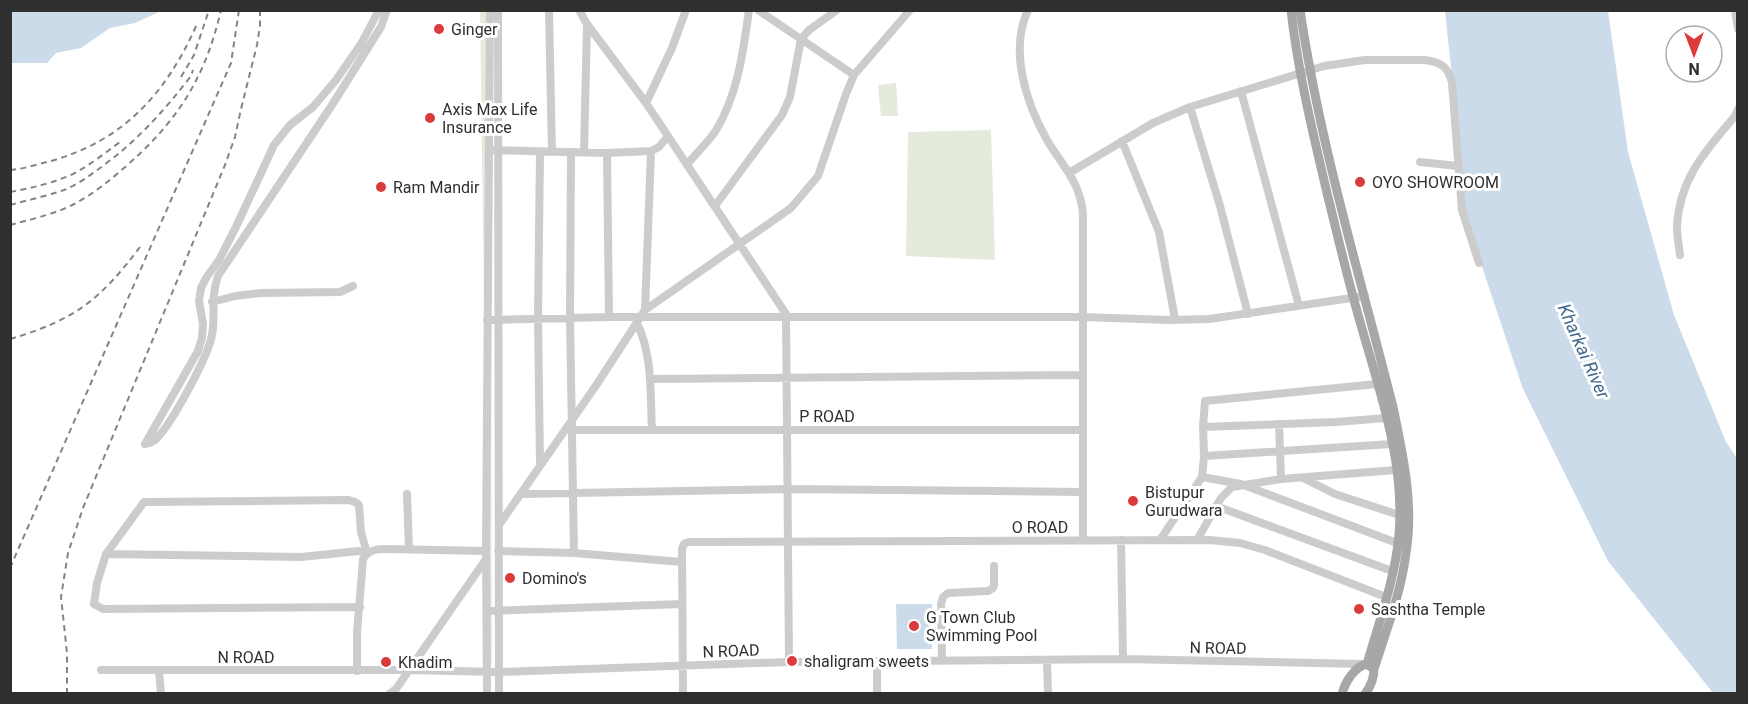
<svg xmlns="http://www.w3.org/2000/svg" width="1748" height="704" font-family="Roboto,sans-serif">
	<rect width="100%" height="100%" fill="#fff"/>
	<path fill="#e4ebdd" d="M480,11H490L492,664L489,663Z
		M896,83L898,116H881L878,85Z
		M991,130L995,260L906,256L908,132Z"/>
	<path fill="#cbdbea" d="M10,11L11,10L161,11L135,23L110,28L81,48L56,53L47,63H11Z
		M1445,11H1608L1628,152L1674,315L1726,442L1737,458V693H1713L1608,561L1523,389L1463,210L1453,86Z
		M896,604H932V649H897Z"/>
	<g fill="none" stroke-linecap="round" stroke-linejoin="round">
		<path stroke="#ccc" stroke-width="8" d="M498,10L499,694
			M549,10L552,152
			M579,10L587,24L646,103L786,314L789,662
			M758,10L854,75
			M1028,10C1009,51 1026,103 1047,140C1063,167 1080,181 1083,214V540
			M1735,10L1738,29
			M1241,91L1299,306
			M646,103L672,48L686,10
			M1190,107L1220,206L1248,314
			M1122,141L1159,232L1175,319
			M493,150L607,153L651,151
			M571,152L570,317L574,553
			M584,153L587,24
			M607,153L609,317
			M1420,162L1458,166
			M687,164C696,154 707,143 715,132C738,95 743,52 749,10
			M1069,173L1153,123L1190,107L1324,66L1365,60H1424C1441,62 1448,66 1452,83L1462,210L1479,263
			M715,206L782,115L790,97L801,39L809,30L837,10
			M1680,255C1679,246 1677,236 1677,227C1679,179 1706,150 1735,116L1738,109
			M212,302L235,296L260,293L340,292L353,286
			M645,310L651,151L659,147L668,136
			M487,320L609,317H1083L1168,320L1209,319L1365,296
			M637,323C653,356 650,393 652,430
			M650,379L1083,375
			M1279,424L1281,479
			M1203,427L1336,422L1386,418
			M571,430H1083
			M145,444C150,443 154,442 157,438C172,423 208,357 212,335C216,314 210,299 218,276L332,105L381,27L387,10
			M145,444L198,351L202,338L203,324L199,301L201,288L206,278L219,260L236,227L274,145L290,125L313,107L336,80L361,44L379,10
			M1204,456L1392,444
			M540,464L538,318L540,152
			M1202,477L1241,484L1397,543
			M1303,478L1335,494L1399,515
			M407,494L409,549
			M521,494L788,489L1083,492
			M1216,506L1392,571
			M499,525L597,384L645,310L791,208L818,176L846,94L854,75L910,10
			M1121,540L1123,659
			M1160,540L1202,477L1204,456L1203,427L1205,401L1377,384
			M1197,540L1221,498L1232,487L1281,479L1396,470
			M498,551L574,553L682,562
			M106,554L301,557L359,551L367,553
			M360,607L103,609L94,604L97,583L106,554L144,502L349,500L355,502L359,505L361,532L367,553
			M487,611L682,604
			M1047,660L1048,694
			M877,661V694
			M942,661L941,604L943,597L948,593L988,591L993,588L994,585V566
			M101,670H408L499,672L789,662L1123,659L1363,664
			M159,671L161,694
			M357,671V632L363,559C369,549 378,549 388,549L486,551
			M389,694L396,689L486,559
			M487,694L486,551L490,10
			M683,694L682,549L684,544L689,542L1210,540L1240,543L1265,550L1386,597"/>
		<path stroke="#a7a7a7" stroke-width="9" d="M1291,10C1298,73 1313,133 1327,193C1336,229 1344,264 1354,300C1374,376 1406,455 1399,535C1395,579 1379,622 1367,664
			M1300,10C1320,145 1360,276 1393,407C1403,455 1414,504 1406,553C1401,593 1386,631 1374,669
			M1342,694C1345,682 1355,666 1367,664L1374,669C1374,679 1371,686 1365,694"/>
		<path stroke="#848484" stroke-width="2" stroke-dasharray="6 4.5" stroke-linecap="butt" d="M181,77L194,55L209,10
			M10,170C24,169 38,164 51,161C125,140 167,92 197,24
			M10,192C32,188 53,183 73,174C90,165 105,153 120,142
			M10,205C28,200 47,196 64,190C77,185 89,176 100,168C136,142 164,111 191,76L193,70
			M10,225C32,219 56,214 76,203C93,194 109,181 124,168C177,122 205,79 221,10
			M10,339C75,320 100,300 140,247
			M10,568L231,63L239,10
			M67,694V653L61,597L68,553L83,508L225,165L235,137L241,109L257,45L260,26V10"/>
	</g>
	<g fill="#dc3b3b" stroke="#fff" stroke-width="2">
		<circle cx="439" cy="29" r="6"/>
		<circle cx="430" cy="118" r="6"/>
		<circle cx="1360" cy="182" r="6"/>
		<circle cx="381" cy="187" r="6"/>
		<circle cx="1133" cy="501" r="6"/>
		<circle cx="510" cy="578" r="6"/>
		<circle cx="1359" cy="609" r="6"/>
		<circle cx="914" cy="626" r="6"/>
		<circle cx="792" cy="661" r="6"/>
		<circle cx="386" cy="662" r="6"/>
	</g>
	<g text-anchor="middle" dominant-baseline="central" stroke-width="6" stroke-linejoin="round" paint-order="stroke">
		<g font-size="16" fill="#2f2f2f" stroke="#fff" text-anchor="start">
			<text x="451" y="29">Ginger</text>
			<text x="442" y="109">Axis Max Life<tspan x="442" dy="18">Insurance</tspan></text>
			<text x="1372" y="182">OYO SHOWROOM</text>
			<text x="393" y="187">Ram Mandir</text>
			<text x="1145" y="492">Bistupur<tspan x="1145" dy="18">Gurudwara</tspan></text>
			<text x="522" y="578">Domino's</text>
			<text x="1371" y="609">Sashtha Temple</text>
			<text x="926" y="617">G Town Club<tspan x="926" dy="18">Swimming Pool</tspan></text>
			<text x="804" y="661">shaligram sweets</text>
			<text x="398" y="662">Khadim</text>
		</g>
		<g font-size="16" fill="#2f2f2f" stroke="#fff">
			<text x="827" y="416">P ROAD</text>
			<text x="1040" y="527">O ROAD</text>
			<text transform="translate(1218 648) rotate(1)">N ROAD</text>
			<text transform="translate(731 651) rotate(-2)">N ROAD</text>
			<text x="246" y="657">N ROAD</text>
		</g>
		<g font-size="18" font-style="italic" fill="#41698d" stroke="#fff">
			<text transform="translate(1584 351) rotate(66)">Kharkai River</text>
		</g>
	</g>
	<rect width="1748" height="704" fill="none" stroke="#2f2f2f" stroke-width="24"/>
	<g transform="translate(1694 54) rotate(180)"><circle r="28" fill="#ffffff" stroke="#acacac" stroke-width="1.5"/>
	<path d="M0-4.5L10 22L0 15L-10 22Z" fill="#dc3b3b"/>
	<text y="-9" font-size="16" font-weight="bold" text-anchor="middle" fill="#2f2f2f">N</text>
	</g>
</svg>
